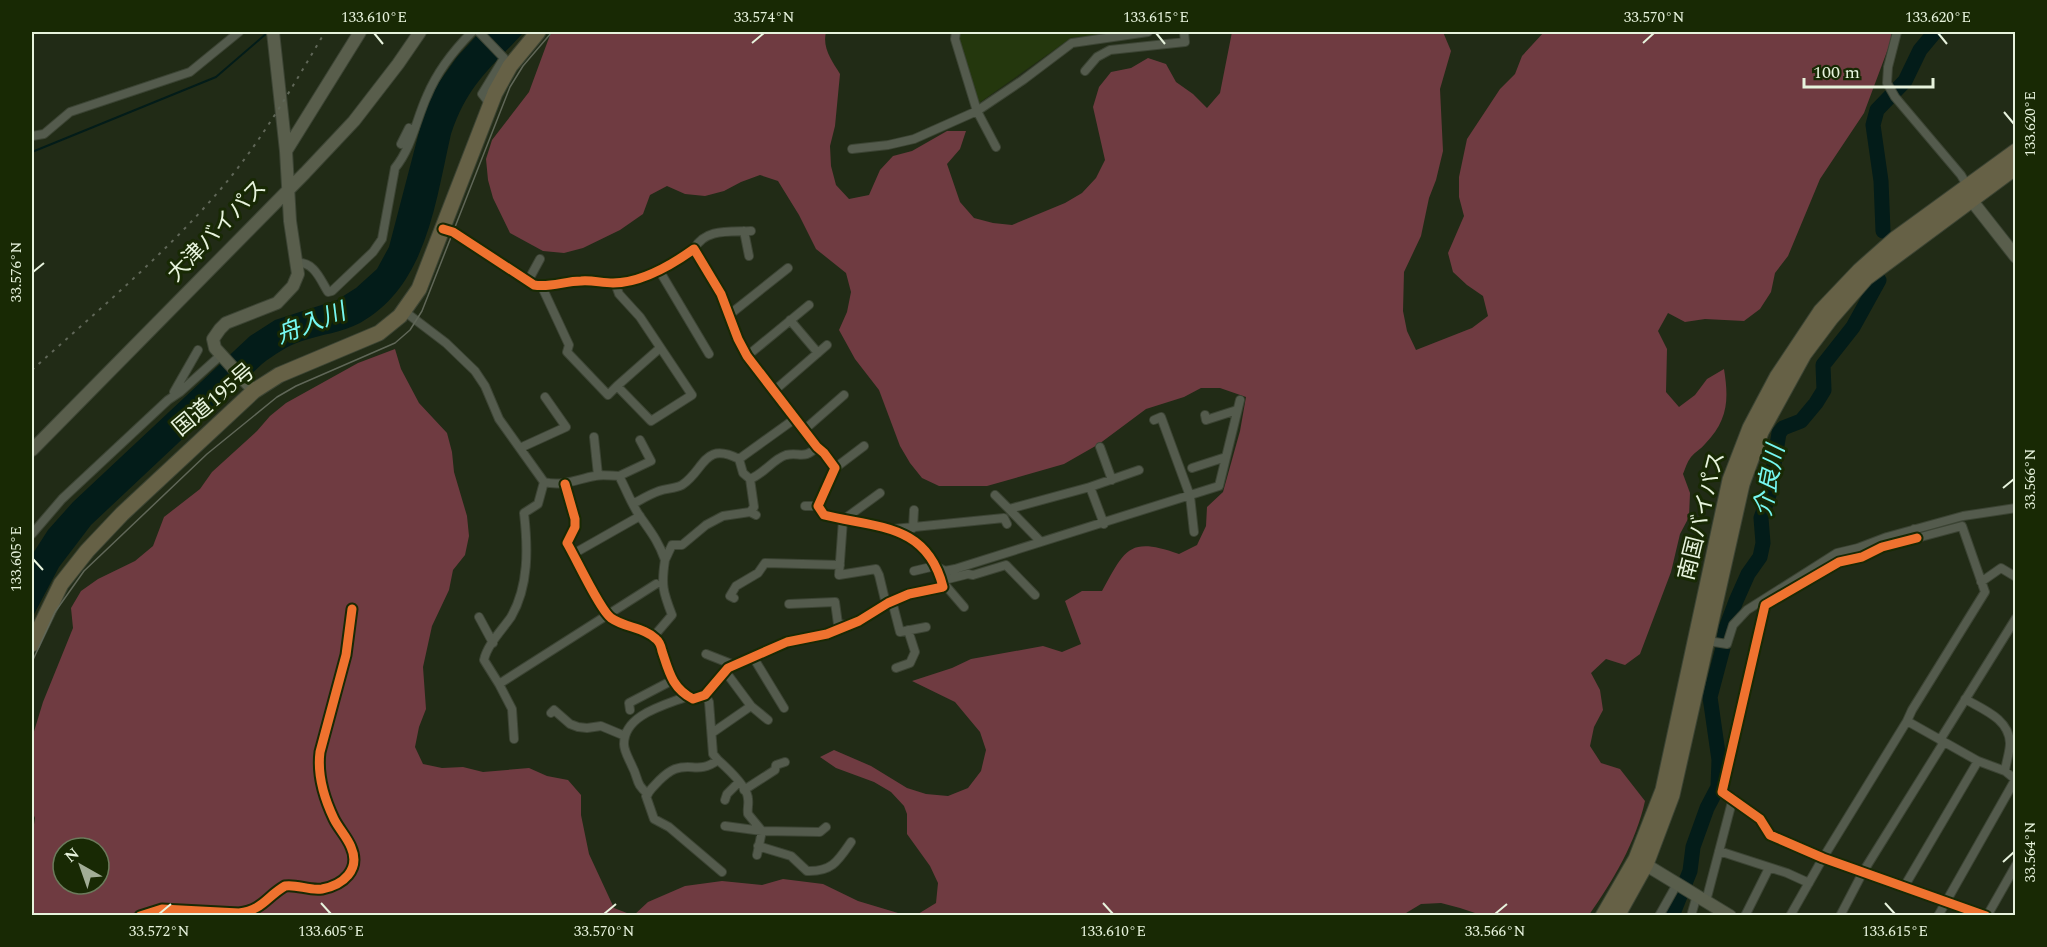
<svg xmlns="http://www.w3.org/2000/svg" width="2047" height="947" font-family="Spectral,'Noto Sans JP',serif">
	<rect width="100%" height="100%" fill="#212b16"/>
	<path fill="#24370d" d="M960,32H1124L1071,38L979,103L958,44Z"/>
	<path fill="#6f3b41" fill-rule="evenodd" d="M554,32H826C822,48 832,61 840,74L835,126L830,146L831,166L836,185L849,199L869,195L880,170L893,156L912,151L947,131H966L960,149L947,164L960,202L974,218L993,223L1012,225L1065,203L1082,193L1096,178L1105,160L1093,107L1099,87L1111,72L1131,68L1148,58L1166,64L1176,82L1193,94L1207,108L1220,93L1232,32H1443L1451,51L1440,89L1443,151L1436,180L1429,198L1421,236L1404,272L1403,311L1407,331L1416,350L1472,328L1488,316L1483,296L1467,285L1453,272L1448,253L1464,216L1459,197V177L1467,139L1500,89L1515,74L1522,56L1544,32H1891L1892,38L1864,113L1820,179L1788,256L1775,273L1771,292L1760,309L1744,321L1705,319L1685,322L1668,313L1658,331L1667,349L1666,392L1679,407L1695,395L1707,379L1724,369C1729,400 1728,420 1705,444C1701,449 1695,452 1691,457C1687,462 1685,469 1683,474L1690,493L1689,517L1680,534L1671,572L1640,654L1625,665L1606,659L1591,673L1600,690L1603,710L1594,727L1590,746L1601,763L1620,769L1645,801C1636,842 1613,881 1589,915H1481L1460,908L1441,903L1421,904L1401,916L634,915L648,902L685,886L722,881L762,885L783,879L823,884L858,901L898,913L918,914L936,903L938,883L930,866L907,834V814L904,806L891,792L874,782L836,768L820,757L834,750L871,766L907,788L926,794L948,796L968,788L981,771L986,750L980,732L955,702L912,681L952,668L971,659L1043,646L1062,652L1081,644L1065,601L1082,591H1102C1125,550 1128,536 1179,554L1197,545L1206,526L1207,507L1223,492L1240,431L1246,397L1220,388H1201L1184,397L1146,409L1099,444L1064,464L987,486H939L922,478L910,463L900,446L879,390L855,359L839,330L847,312L851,292L846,273L816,249L799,215L778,181L760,175L741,182L724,191L705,196L685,194L667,186L650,195L643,214L620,230L583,248L564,253L543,251L510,233L493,198L488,180L486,159L492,140L529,92L550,35Z
		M395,349L401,369L419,403L447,433L452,452L454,472L467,516L469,536L465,555L453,570L449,590L432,626L423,667L426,709L419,727L415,747L423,764L442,768L463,767L483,772L529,768L547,776L568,780L581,795V815L589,854L614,908L632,915L32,916V837L35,818L32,811V738L43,702L73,628L71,608L81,591L98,579L135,561L153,546L164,517L200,489L212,472L257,431L270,416L286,403L358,363ZM63,848H99V884H63Z"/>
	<path fill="#031c19" d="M480,32H524C490,69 468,84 451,134C435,203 427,285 360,323C341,333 322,334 302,341C287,346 275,354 262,364L91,525L59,567L32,618V555L48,530L73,502L250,336L275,320L337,300L356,288L377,269L389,247L424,113L437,85L457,57Z"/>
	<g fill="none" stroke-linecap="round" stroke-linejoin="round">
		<path stroke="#031c19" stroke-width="2" d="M32,152L216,77L267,33"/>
		<path stroke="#031c19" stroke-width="15" d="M1883,231L1881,181L1873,125L1877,110L1905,81L1920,50L1935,32
			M1724,640L1726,628L1736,601L1748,574L1760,557L1763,543L1761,518L1769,495L1779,433L1783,428L1801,421L1816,403L1824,390L1823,365L1853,327L1879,280
			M1672,916L1690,871L1693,847L1707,808L1718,787L1719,760L1710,697L1723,648"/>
		<defs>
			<path id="street" d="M479,32L504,58L482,94L490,104
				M956,32L955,39L977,111L996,147
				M1897,32L1888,67L1887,83L1895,97L1961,175L1968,187
				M1085,71L1097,57L1110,50L1185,42L1184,32
				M32,136L44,134L70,112L190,72L239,32
				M401,144L409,128
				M852,149L888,145L914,139L977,111L1023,80L1072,43L1148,32
				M443,229L453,232L534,285C550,288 565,281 581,281C592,280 602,283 613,283C641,283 673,264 694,249L721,294L738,339L747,356L817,447L824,453L835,468L818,506L824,515C876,528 927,523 943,587L909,594L888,603L859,621L827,634L787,642L728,668L705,695L693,699C672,688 669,672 662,651C661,646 660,642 656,639C644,627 625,628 611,618C600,610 576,558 567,543L575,527V519L565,484
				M744,231L749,256
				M694,249C705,228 730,232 751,231
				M296,263C314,261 320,279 328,292L332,291L373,252L382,239L395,168C412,147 416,120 427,96C437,72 454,50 472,32
				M659,270L709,354
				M528,281L540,259
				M542,287L569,345L567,352L608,395L617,386L651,421L692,395L640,317L619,294L615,283
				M404,311L446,343L475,371L485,386L499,419L544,482C563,487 577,479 595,476C603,474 611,476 619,476C626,489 631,503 639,515C650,531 658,540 665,560L672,545H682L706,525L723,516L750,512L756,515
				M729,315L788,268
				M790,320L818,353
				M747,356L809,305
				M617,386L660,348
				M775,390L827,345
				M174,392L198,350
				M1205,415L1206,420L1237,410
				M1154,420L1161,417L1190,496L1194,532
				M804,430L844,395
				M594,437L598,475
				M1100,447L1112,480
				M520,448L566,427L545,397
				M739,459L743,473L750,479C764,474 773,459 786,455C800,452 804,460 817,447
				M835,468L864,446
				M1192,468L1226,457
				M619,476L651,461L640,440
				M544,482L538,504L524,513C528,548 529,586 511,617C502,630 487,645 484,660L499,684L656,584
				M1090,487L1104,524
				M880,493L843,520L839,575L876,569L879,575L886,604
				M995,495L1009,509
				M633,504C642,499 650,494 659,491C667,488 674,489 682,485C705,470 703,441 739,459L796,418
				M805,506H818
				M750,512L754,507L750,479
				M913,528L914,510
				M894,529L1004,518L1007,524
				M32,534L62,499L168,400L180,392L221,355
				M1917,538L1882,547L1862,557L1839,562L1765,605L1722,792L1760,819L1770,835L1823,858L1986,916
				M1041,542L1009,509L1090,487L1139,470
				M573,554L640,516
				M914,571L935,566L945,571L955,569L1219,486L1240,400
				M945,571L948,579L968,574L973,575L1006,565L1035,595
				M1981,582L2001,568L2016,577
				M946,586L964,607
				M734,598L730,596L736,586L758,573L765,563L840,565
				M892,601L900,632L926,627
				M789,604L835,602L838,624L846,625
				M479,617L493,643
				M654,636L672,615C663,592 661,585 665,560
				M1708,641L1727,644L1733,625L1747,610L1837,553L1858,548L1887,537L1963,516L2016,508
				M706,654L734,665
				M753,657L784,708
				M896,668L910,663L915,652L908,630
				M499,684L512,709L514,739
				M705,695L709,702L713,754L718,760C699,774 692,763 675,769C665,773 652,787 646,796L654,819L669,827L722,872
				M1965,699C1984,710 2009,719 2010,743C2010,752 2006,762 2005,771
				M751,706L768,720
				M630,710L629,703L673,680
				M551,713L554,710L570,724L578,727L587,728L601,726L625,736
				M1907,721L1978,761L2005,771L2016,780
				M712,733L751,706L725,671
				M1940,740L2016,618
				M718,760C727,768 748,787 748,799C749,804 747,809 748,814L762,831L757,855
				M744,790L775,770L776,765L785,762
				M648,794C635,784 639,779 632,766C629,759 624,751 624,744C624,714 666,705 688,696
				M725,800L727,794L739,782
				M725,826L762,831L820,832L826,827
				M758,846L791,856L807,871C832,872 838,861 851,842
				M1719,851L1787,873L1809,883
				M1904,887L1978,761
				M1706,901L1733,798
				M140,916L162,909L239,913C263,910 266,897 285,886C297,884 309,891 322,889C343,885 361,870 351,847C347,837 339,829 334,819C324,798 317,775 320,752L346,655L352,609
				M1659,916L1677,884
				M1691,916L1697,895
				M1745,916L1769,868
				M1790,916L1823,858L1907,721L1912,710L1985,592L1962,526L1917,538L1914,529
				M1840,916L1863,872L1944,742
				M1938,916L2015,780
				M1987,916L2016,865"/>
			<path id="secondary" d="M286,151L360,32
				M1970,193L1972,201L2016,257
				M254,391L215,348L213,339L220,329L226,323L277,303L293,286L298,274L290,221L286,151L273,32
				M32,450L305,173L354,121L398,64L420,32
				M1638,860L1730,916"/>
			<path id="highway" d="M32,644L61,584L87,551L122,514L254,391L279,375L379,333L400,316L419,289L495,93L510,66L538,32
				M1603,916L1636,859L1663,790L1730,480L1750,428L1777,377L1821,311L1860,270L1895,239L2016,151
				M1617,916L1646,864L1672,795L1742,484L1761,432L1804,354L1831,318L1866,278L2016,167"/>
		</defs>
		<use href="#street" stroke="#3c4434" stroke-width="10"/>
		<use href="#secondary" stroke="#3c4434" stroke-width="14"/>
		<use href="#highway" stroke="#3c4434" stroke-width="17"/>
		<use href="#street" stroke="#545b4d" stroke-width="8"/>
		<use href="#secondary" stroke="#595e4c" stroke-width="12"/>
		<use href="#highway" stroke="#666146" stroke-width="15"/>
		<path stroke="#606758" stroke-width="1.5" d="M32,662L55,612L84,571L207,454L277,397L296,386L395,343L410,330L422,311L510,87L523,66L552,32"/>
		<path stroke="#606758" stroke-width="2" stroke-dasharray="3 6" stroke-linecap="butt" d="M32,370C98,310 167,253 225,184C264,137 294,84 325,32"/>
		<defs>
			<path id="cycleway" d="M443,229L453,232L534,285C550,288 565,281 581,281C592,280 602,283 613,283C641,283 673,264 694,249L721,294L738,339L747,356L817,447L824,453L835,468L818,506L824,515C876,528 927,523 943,587L909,594L888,603L859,621L827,634L787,642L728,668L705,695L693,699C672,688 669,672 662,651C661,646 660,642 656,639C644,627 625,628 611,618C600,610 576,558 567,543L575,527V519L565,484
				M1917,538L1882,547L1862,557L1839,562L1765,605L1722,792L1760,819L1770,835L1823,858L1986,916
				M140,916L162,909L239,913C263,910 266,897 285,886C297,884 309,891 322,889C343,885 361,870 351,847C347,837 339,829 334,819C324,798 317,775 320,752L346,655L352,609"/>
		</defs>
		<use href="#cycleway" stroke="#182904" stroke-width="13"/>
		<use href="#cycleway" stroke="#ef722f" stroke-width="9"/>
	</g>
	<path fill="none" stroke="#e7f3dd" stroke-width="2" d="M374,33L383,44M1156,33L1165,44M1938,33L1947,44M752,43L764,33M1643,43L1654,33M2004,112L2014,124M33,272L44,263M2003,488L2014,479M33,559L43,570M2003,862L2014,852M321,903L331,914M1103,903L1113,914M1885,903L1895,914M159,914L171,904M604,914L616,904M1495,914L1507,904"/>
	<g text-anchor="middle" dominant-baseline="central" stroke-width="6" stroke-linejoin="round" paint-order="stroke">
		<g font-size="22" fill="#e7f3dd" stroke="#182904">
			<text transform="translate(217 231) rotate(-46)">大津バイパス</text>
			<text transform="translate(214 400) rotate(-40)">国道195号</text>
			<text transform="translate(1702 516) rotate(-76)">南国バイパス</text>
		</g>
		<g font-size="24" font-style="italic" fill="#76f8f1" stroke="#182904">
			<text transform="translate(311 324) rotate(-21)">舟入川</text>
			<text transform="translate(1770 481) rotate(-79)">介良川</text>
		</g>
	</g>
	<rect width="2047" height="947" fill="none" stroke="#182904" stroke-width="66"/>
	<g transform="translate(81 866) rotate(320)"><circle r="28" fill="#182904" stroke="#6b7a5b" stroke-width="1.5"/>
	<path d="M0-4.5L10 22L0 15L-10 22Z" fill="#a2ad97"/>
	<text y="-9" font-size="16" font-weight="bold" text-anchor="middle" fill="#e7f3dd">N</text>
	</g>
	<path d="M1804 78v9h129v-9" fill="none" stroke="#e7f3dd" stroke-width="3"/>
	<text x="1813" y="78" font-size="18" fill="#e7f3dd" stroke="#182904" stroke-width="4.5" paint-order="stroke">100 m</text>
	<rect x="33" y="33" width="1981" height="881" fill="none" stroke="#e7f3dd" stroke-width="2"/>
	<g font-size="15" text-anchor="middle" fill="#e7f3dd">
		<text x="374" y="22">133.610°E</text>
		<text x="764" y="22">33.574°N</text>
		<text x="1156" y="22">133.615°E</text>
		<text x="1654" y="22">33.570°N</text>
		<text x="1938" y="22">133.620°E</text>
		<text transform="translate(2030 124) rotate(-90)" y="5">133.620°E</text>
		<text transform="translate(16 272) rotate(-90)" y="5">33.576°N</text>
		<text transform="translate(2030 479) rotate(-90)" y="5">33.566°N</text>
		<text transform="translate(16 559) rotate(-90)" y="5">133.605°E</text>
		<text transform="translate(2030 852) rotate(-90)" y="5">33.564°N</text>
		<text x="159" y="936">33.572°N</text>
		<text x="331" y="936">133.605°E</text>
		<text x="604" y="936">33.570°N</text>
		<text x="1113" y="936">133.610°E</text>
		<text x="1495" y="936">33.566°N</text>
		<text x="1895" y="936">133.615°E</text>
	</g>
</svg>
